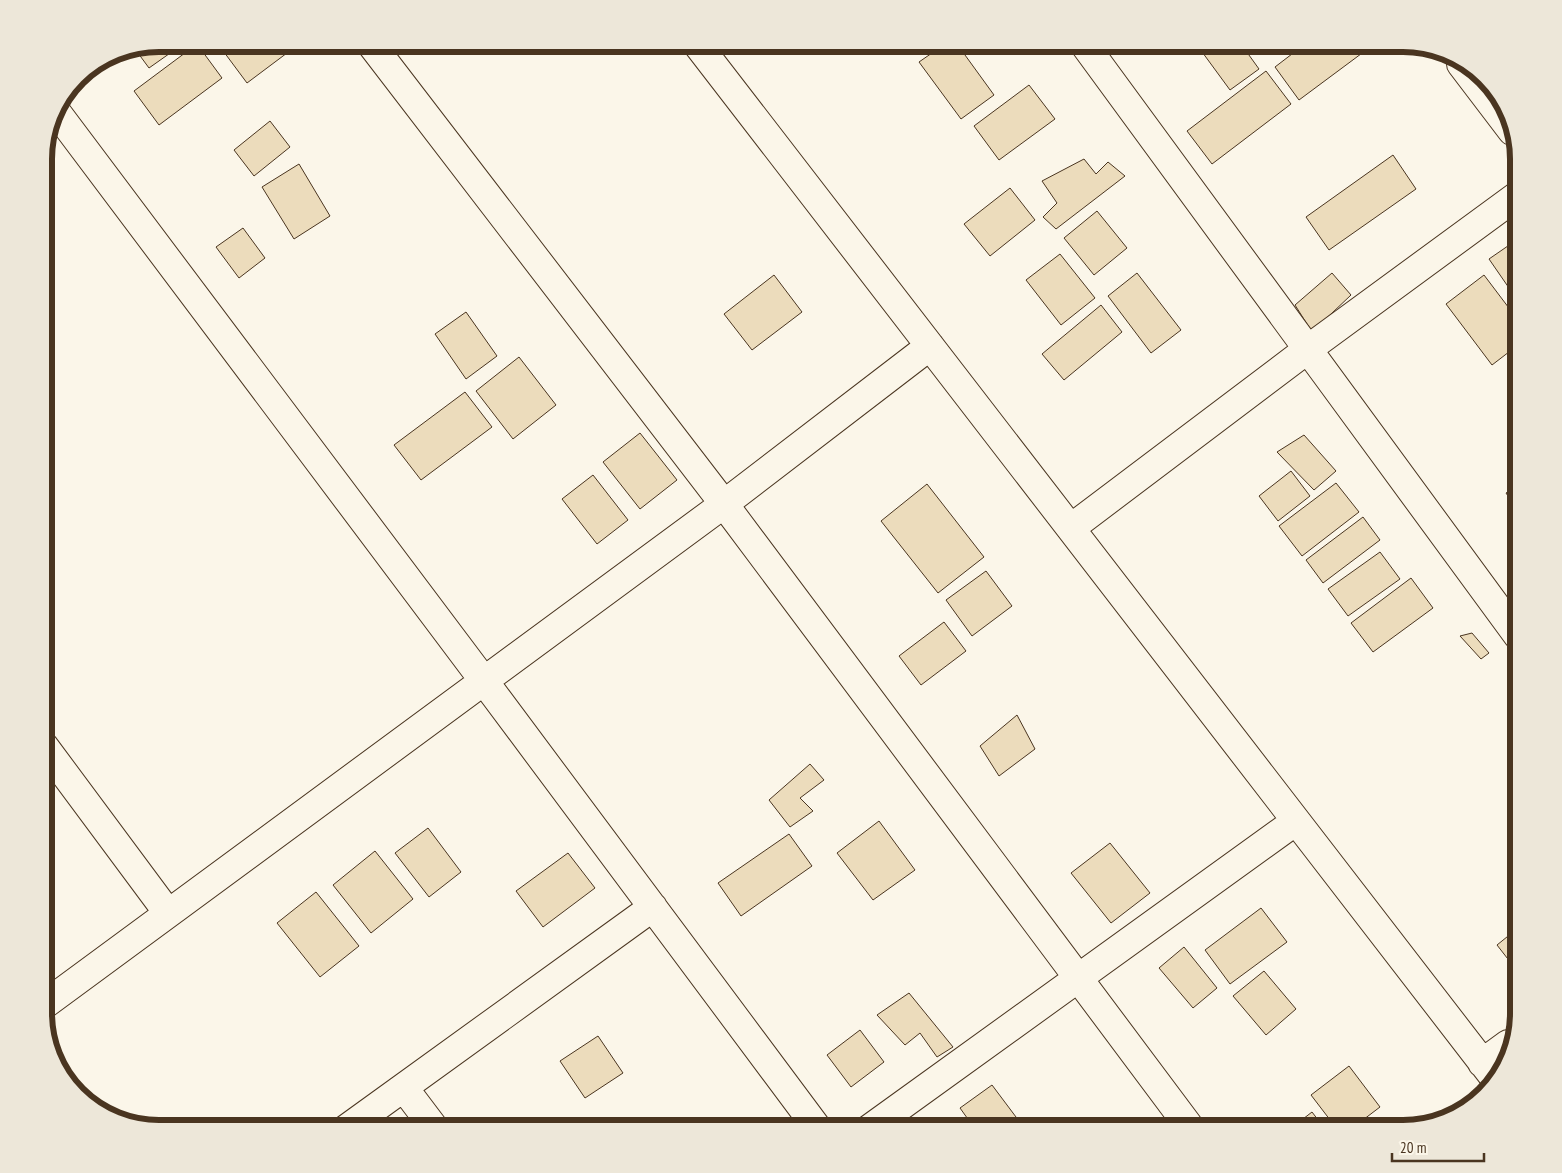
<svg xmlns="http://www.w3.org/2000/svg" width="1562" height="1173" font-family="'PT Sans Narrow',sans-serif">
	<rect width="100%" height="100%" fill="#fbf6e9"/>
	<path fill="#ecdcbc" stroke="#4a3520" d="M159,44H183L149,68L135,49Z
		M197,44L222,78L159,125L134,91Z
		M218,44H293L295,47L247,83Z
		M945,44H957L994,95L961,119L919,62Z
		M1198,44H1241L1259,69L1230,90L1197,45Z
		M1305,44H1373V45L1299,100L1275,67Z
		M1266,71L1291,104L1212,164L1187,131Z
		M1029,85L1055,119L999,160L974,126Z
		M270,121L290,147L254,176L234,150Z
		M1393,155L1416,189L1329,250L1306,217Z
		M1084,159L1096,174L1108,162L1125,176L1056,229L1043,217L1057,203L1042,181Z
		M299,164L330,216L294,239L262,187Z
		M1010,188L1035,220L990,256L964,224Z
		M1097,211L1127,248L1094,275L1064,238Z
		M243,228L265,258L239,278L216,247Z
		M1518,239V301L1489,259Z
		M1060,254L1095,298L1061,325L1026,280Z
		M1137,273L1181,330L1151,353L1108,296Z
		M1332,273L1351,295L1312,332L1295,305Z
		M774,275L802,312L752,350L724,314Z
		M1484,275L1518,320V345L1492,365L1446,304Z
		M1101,305L1122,332L1064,380L1042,354Z
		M466,312L497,356L466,379L435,334Z
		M519,357L556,405L513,439L476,391Z
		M465,392L492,427L421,480L394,445Z
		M640,433L677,480L640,509L603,462Z
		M1304,435L1336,471L1314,490L1277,452Z
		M1291,471L1310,496L1278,521L1259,496Z
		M593,475L628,520L597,544L562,499Z
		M1336,483L1359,512L1302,556L1279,526Z
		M927,484L984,557L938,593L881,521Z
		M1518,485V511L1506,493Z
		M1363,517L1380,540L1323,583L1306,560Z
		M1380,552L1400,579L1348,616L1328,589Z
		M986,571L1012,606L972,636L946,600Z
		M1411,578L1433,608L1373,652L1351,623Z
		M944,622L966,651L921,685L899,656Z
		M1472,633L1489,653L1481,659L1460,636Z
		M1017,715L1035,749L999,776L980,746Z
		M810,764L824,780L800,798L813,811L790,827L769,800Z
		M879,821L915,870L873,900L837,853Z
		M428,828L461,872L429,897L395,853Z
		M789,834L812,866L741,916L718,883Z
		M1110,843L1150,893L1111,923L1071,873Z
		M375,851L413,899L371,933L333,885Z
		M568,853L595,888L543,927L516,891Z
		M316,892L359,946L320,977L277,923Z
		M1261,908L1287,942L1230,984L1205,950Z
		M1518,928V972L1497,945Z
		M1184,947L1217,988L1193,1008L1159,968Z
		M1264,971L1296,1009L1266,1035L1233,996Z
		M909,993L953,1047L937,1057L920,1033L905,1045L877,1015Z
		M860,1030L884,1062L851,1087L827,1055Z
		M598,1036L623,1073L585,1098L560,1061Z
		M1349,1066L1380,1107L1351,1129H1337L1311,1095Z
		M992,1085L1025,1129H975L960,1108Z
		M1312,1112L1325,1129H1290Z"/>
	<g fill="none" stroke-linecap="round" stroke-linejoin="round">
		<defs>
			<path id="minor" d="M371,44L724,504L1191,1129
				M697,44L1496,1080
				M1084,44L1518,636
				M1461,64L1512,131
				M55,110L484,681L818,1129
				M1071,528L1308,349L1518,195
				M44,746L168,913
				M44,1005L724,504L930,346
				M1482,1063L1508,1044
				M404,1088L435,1129
				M346,1129L653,907
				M869,1129L1296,821"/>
		</defs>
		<use href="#minor" stroke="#4a3520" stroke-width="30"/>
		<use href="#minor" stroke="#fbf6e9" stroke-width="28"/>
	</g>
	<path d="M0 0H1562V1173H0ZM159 52H1403A107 107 0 0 1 1510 159V1013A107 107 0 0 1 1403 1120H159A107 107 0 0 1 52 1013V159A107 107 0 0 1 159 52Z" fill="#ede7d9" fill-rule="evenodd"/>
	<path fill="none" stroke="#4a3520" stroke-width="6" d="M159 52H1403A107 107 0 0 1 1510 159V1013A107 107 0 0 1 1403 1120H159A107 107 0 0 1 52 1013V159A107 107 0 0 1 159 52Z"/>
	<path d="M1392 1153v8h92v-8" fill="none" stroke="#4a3520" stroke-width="2.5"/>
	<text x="1400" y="1153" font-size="15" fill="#4a3520" stroke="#fbf6e9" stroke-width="4" paint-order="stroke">20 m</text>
</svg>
